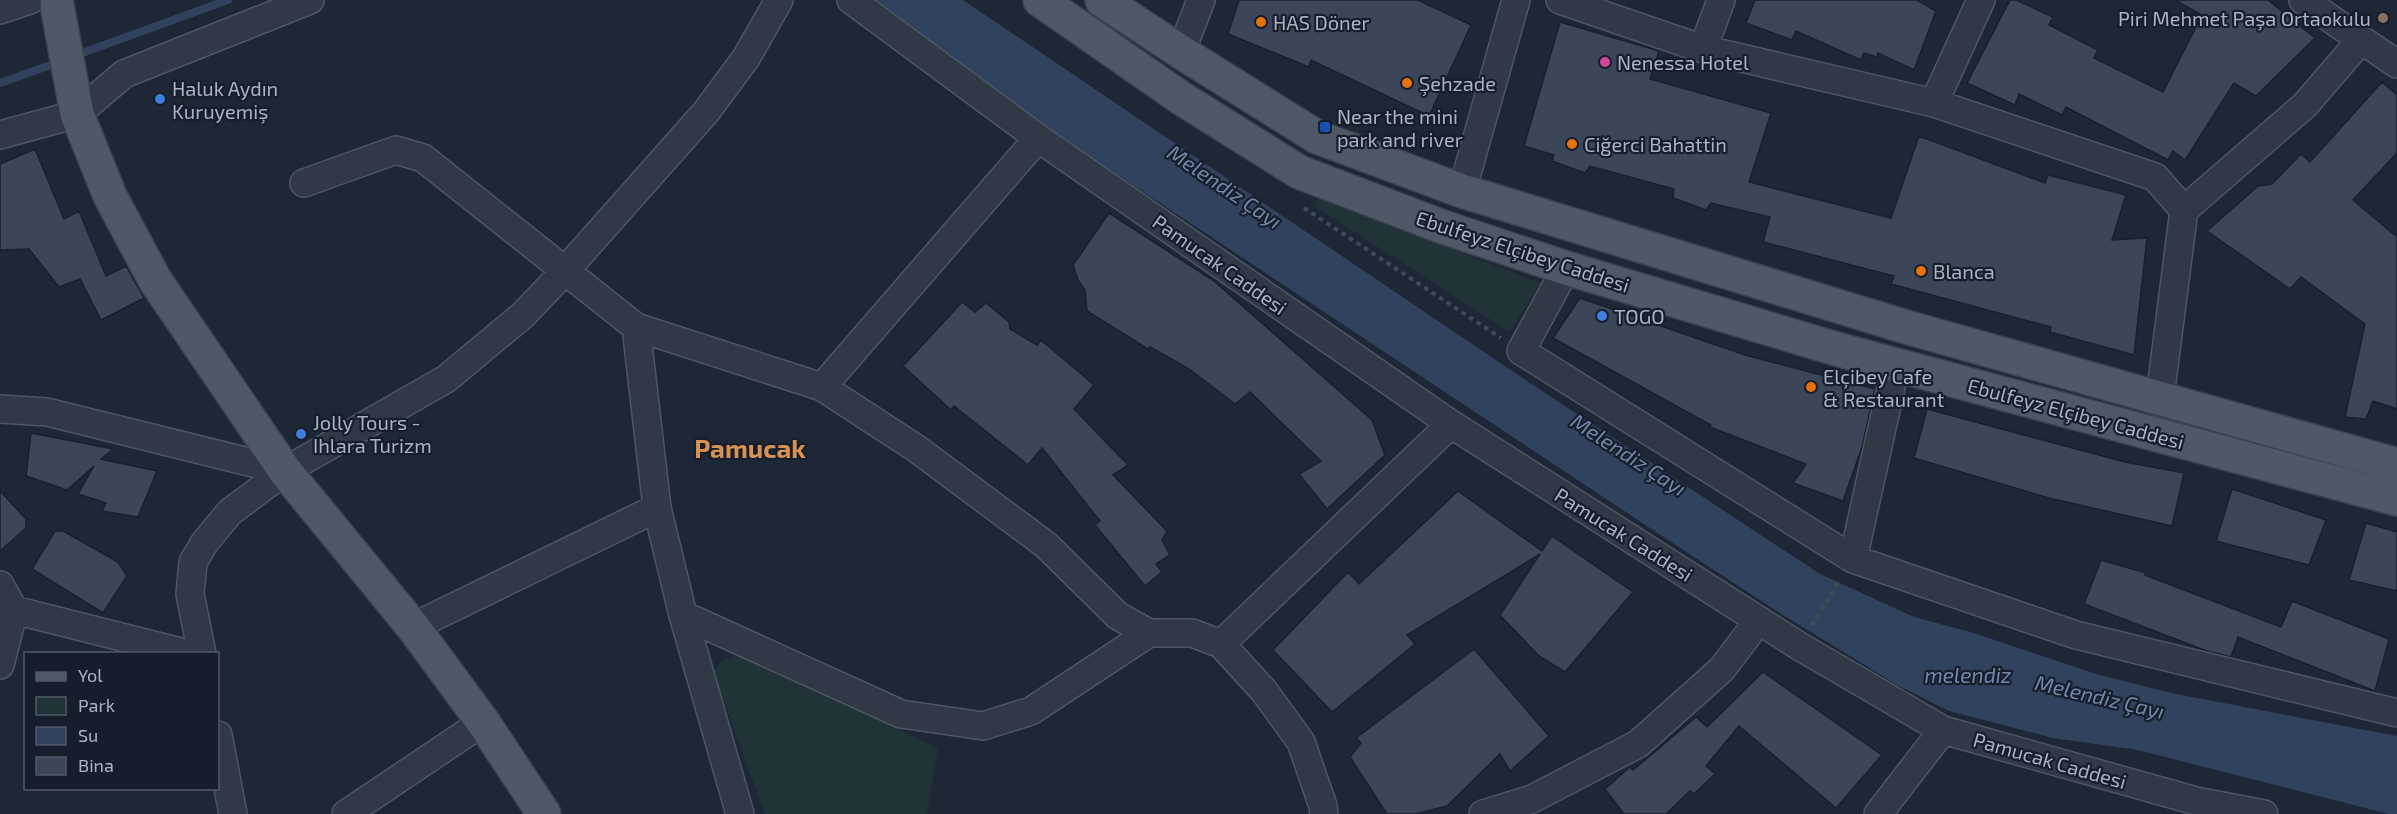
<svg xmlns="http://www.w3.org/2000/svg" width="2397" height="814" font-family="'Exo 2',sans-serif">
	<rect width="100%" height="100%" fill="#1e2736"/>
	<path fill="#203337" d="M1321,192L1420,237L1540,283L1510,332L1314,206Z
		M735,656L745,657L777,671L938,748L927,814H765L713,672L721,662Z"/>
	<path fill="#30425e" d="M854,0H963L1524,379L1820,574L1914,617L1974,633L2096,674L2171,693L2397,736V814H2389L2138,750L2053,738L1949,711L1897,685L1772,608L1662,536Z"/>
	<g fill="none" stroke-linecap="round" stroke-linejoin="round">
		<path stroke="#30425e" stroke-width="8" d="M74,56L228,0
			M0,83L62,61"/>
	</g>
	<path fill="#3b4759" stroke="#19202d" stroke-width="1.5" d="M1239,0H1418L1471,25L1429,116L1311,60L1309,67L1228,34Z
		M1755,0H1917L1936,11L1914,70L1878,53L1877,57L1864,53L1861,60L1796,31L1792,40L1746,23Z
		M2010,0H2016L2053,17L2049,25L2098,50L2094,58L2163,92L2202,15L2175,0H2268L2315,38L2256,96L2234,83L2185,160L2173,151L2168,160L2066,107L2062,115L2019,94L2015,105L1967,83Z
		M1560,22L1659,51L1650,79L1771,113L1749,182L1891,218L1919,136L2045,183L2048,175L2126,195L2112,240L2147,238L2134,355L2050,332L2051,327L1891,284L1894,276L1763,242L1770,217L1711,203L1706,210L1673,198L1674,189L1590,166L1585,173L1552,161L1554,155L1524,146Z
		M2382,82L2397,95V153L2353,200L2397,237V409L2373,401L2366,419L2345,417L2365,324L2301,277L2290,289L2207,231L2258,186L2272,184L2301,154L2310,162Z
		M35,149L64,219L79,211L106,276L126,266L144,298L101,320L80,279L59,287L29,249L0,250V164Z
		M1109,213L1214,281L1372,420L1385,455L1327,509L1299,474L1321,461L1250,392L1235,404L1189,369L1150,347L1148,349L1087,311L1085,290L1078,280L1073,265Z
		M1580,298L1745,355L1875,389L1862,447L1843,501L1793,483L1806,464L1710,427L1711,425L1553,338Z
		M962,302L975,312L986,303L1009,322L1010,329L1037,345L1041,340L1094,385L1074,409L1128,465L1113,475L1167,531L1162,540L1170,555L1156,564L1162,572L1145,586L1095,525L1100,521L1042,448L1028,465L954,406L951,410L903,366Z
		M1927,409L2125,462L2184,473L2172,526L2049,498L1914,458Z
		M31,433L113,449L101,459L157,471L138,517L102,511L106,503L78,494L94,466L67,490L26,476Z
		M2232,489L2326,520L2309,565L2216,541Z
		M0,491L26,519V528L0,551Z
		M1458,491L1542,551L1552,536L1633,592L1565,672L1539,656L1500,615L1540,554L1407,635L1415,644L1332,712L1273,650L1348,572L1359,584Z
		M2366,523L2397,532V591L2349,580Z
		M55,531H63L118,562L127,576L103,613L32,569Z
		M2101,560L2146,573L2145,575L2281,627L2292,601L2389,639L2375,691L2238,637L2231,657L2207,651L2084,604Z
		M1474,649L1549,736L1510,771L1500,754L1447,806L1415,814H1387L1350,757L1361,743L1356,738Z
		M1763,672L1882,755L1836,808L1739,726L1706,766L1715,774L1694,794L1690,791L1666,814H1624L1605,789L1630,767L1633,770L1696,717L1707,727Z"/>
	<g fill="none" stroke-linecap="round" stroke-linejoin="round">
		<defs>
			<path id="minor" d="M851,0L1038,138L1451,424L1799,646L1943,730L2196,801L2264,814
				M1560,0L1703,49L1934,103
				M1981,0L1934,103L2155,177L2184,210L2305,105L2361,40
				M2303,0L2397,64
				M0,10L30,0
				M1703,49L1721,0
				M1181,52L1201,0
				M0,135L77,114L124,74L310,0
				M304,183L396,150L423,158L636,327L822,387L917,449L1046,545L1118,616L1149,633H1192L1221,644L1264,691L1301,742L1323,806L1324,814
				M1462,191L1516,0
				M1566,268L1521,351L1853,559L2076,635L2397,713
				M636,327L657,508L683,615L740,814
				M822,387L1038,138
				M2160,397L2184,210
				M0,409L47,412L285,471
				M1853,559L1896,365
				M0,585L14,610L189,654
				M0,614L14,610L0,665
				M683,615L901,714L983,726L1031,711L1149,633
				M413,627L657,508
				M1221,644L1451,424
				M202,654L190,594L193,562L205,542L230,512L285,471L446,379L523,315L564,272L706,112L746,58L779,0
				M218,735L233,814
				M346,814L483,722
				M1483,814L1532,799L1638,744L1722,669L1759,620
				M1878,814L1943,730"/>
			<path id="major" d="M1040,0L1181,98L1299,172L1443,227L1566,268L1840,350L2397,499
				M1102,0L1181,52L1317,137L1462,191L1906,327L2397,465
				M57,5L77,114L110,196L155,280L285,471L413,627L483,722L544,814"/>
		</defs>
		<use href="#minor" stroke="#4e5665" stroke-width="30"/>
		<use href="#major" stroke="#3a4250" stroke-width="36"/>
		<path stroke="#3a4f52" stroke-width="4" stroke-dasharray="4.5 4.5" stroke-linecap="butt" d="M1304,208L1501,338
			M1812,625L1840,580"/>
		<use href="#minor" stroke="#313946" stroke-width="27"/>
		<use href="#major" stroke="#4f5867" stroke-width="33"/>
	</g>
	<circle fill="#8d6e63" stroke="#171e2b" stroke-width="2" cx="2383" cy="18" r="6"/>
	<g fill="#e8710a" stroke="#171e2b" stroke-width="2">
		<circle cx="1261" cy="22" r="6"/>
		<circle cx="1407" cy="83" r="6"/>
		<circle cx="1572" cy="144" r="6"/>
		<circle cx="1921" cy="271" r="6"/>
		<circle cx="1811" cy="387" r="6"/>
	</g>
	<circle fill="#d1479c" stroke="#171e2b" stroke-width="2" cx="1605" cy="62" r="6"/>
	<g fill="#3f7fe0" stroke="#171e2b" stroke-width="2">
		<circle cx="160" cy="99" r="6"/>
		<circle cx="1602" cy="316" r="6"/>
		<circle cx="301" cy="434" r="6"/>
	</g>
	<rect fill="#1a4fb4" stroke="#171e2b" stroke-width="2" x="1319" y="121" width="12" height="12" rx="3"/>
	<g text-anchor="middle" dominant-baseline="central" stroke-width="4.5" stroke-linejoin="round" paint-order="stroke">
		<g font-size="20" fill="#aab3c4" stroke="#171e2b" text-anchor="start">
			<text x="2371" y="18" text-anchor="end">Piri Mehmet Paşa Ortaokulu</text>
			<text x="1273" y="22">HAS Döner</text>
			<text x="1617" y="62">Nenessa Hotel</text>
			<text x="1419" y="83">Şehzade</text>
			<text x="172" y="88">Haluk Aydın<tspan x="172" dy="23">Kuruyemiş</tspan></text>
			<text x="1337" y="116">Near the mini<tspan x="1337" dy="23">park and river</tspan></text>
			<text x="1584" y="144">Ciğerci Bahattin</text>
			<text x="1933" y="271">Blanca</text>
			<text x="1614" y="316">TOGO</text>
			<text x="1823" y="376">Elçibey Cafe<tspan x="1823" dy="23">&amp; Restaurant</tspan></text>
			<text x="313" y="422">Jolly Tours -<tspan x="313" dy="23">Ihlara Turizm</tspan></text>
		</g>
		<g font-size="20" fill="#aab3c4" stroke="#171e2b">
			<text transform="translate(1523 251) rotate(18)">Ebulfeyz Elçibey Caddesi</text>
			<text transform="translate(1220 264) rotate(35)">Pamucak Caddesi</text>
			<text transform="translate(2076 413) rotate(15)">Ebulfeyz Elçibey Caddesi</text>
			<text transform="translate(1624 534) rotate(32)">Pamucak Caddesi</text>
			<text transform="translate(2050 760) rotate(16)">Pamucak Caddesi</text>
		</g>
		<g font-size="21" font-style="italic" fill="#7189ae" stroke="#171e2b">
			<text transform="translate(1225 186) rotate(34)">Melendiz Çayı</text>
			<text transform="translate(1629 454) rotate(33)">Melendiz Çayı</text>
			<text x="1968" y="674">melendiz</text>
			<text transform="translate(2100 696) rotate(13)">Melendiz Çayı</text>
		</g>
		<g font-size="26" font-weight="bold" fill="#d79152" stroke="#171e2b">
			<text x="750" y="447">Pamucak</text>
		</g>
	</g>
	<rect x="24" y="652" width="195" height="138" fill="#171e2b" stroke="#525a68" stroke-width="1.5"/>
	<rect x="36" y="672" width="30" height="9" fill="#4f5867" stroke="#525a68" stroke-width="1.5"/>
	<text x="78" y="682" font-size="18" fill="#aab3c4">Yol</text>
	<rect x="36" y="697" width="30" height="18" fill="#203337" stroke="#525a68" stroke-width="1.5"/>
	<text x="78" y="712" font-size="18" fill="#aab3c4">Park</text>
	<rect x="36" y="727" width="30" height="18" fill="#30425e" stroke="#525a68" stroke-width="1.5"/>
	<text x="78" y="742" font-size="18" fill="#aab3c4">Su</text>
	<rect x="36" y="757" width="30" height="18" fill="#3b4759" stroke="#525a68" stroke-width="1.5"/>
	<text x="78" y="772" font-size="18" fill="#aab3c4">Bina</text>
</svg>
